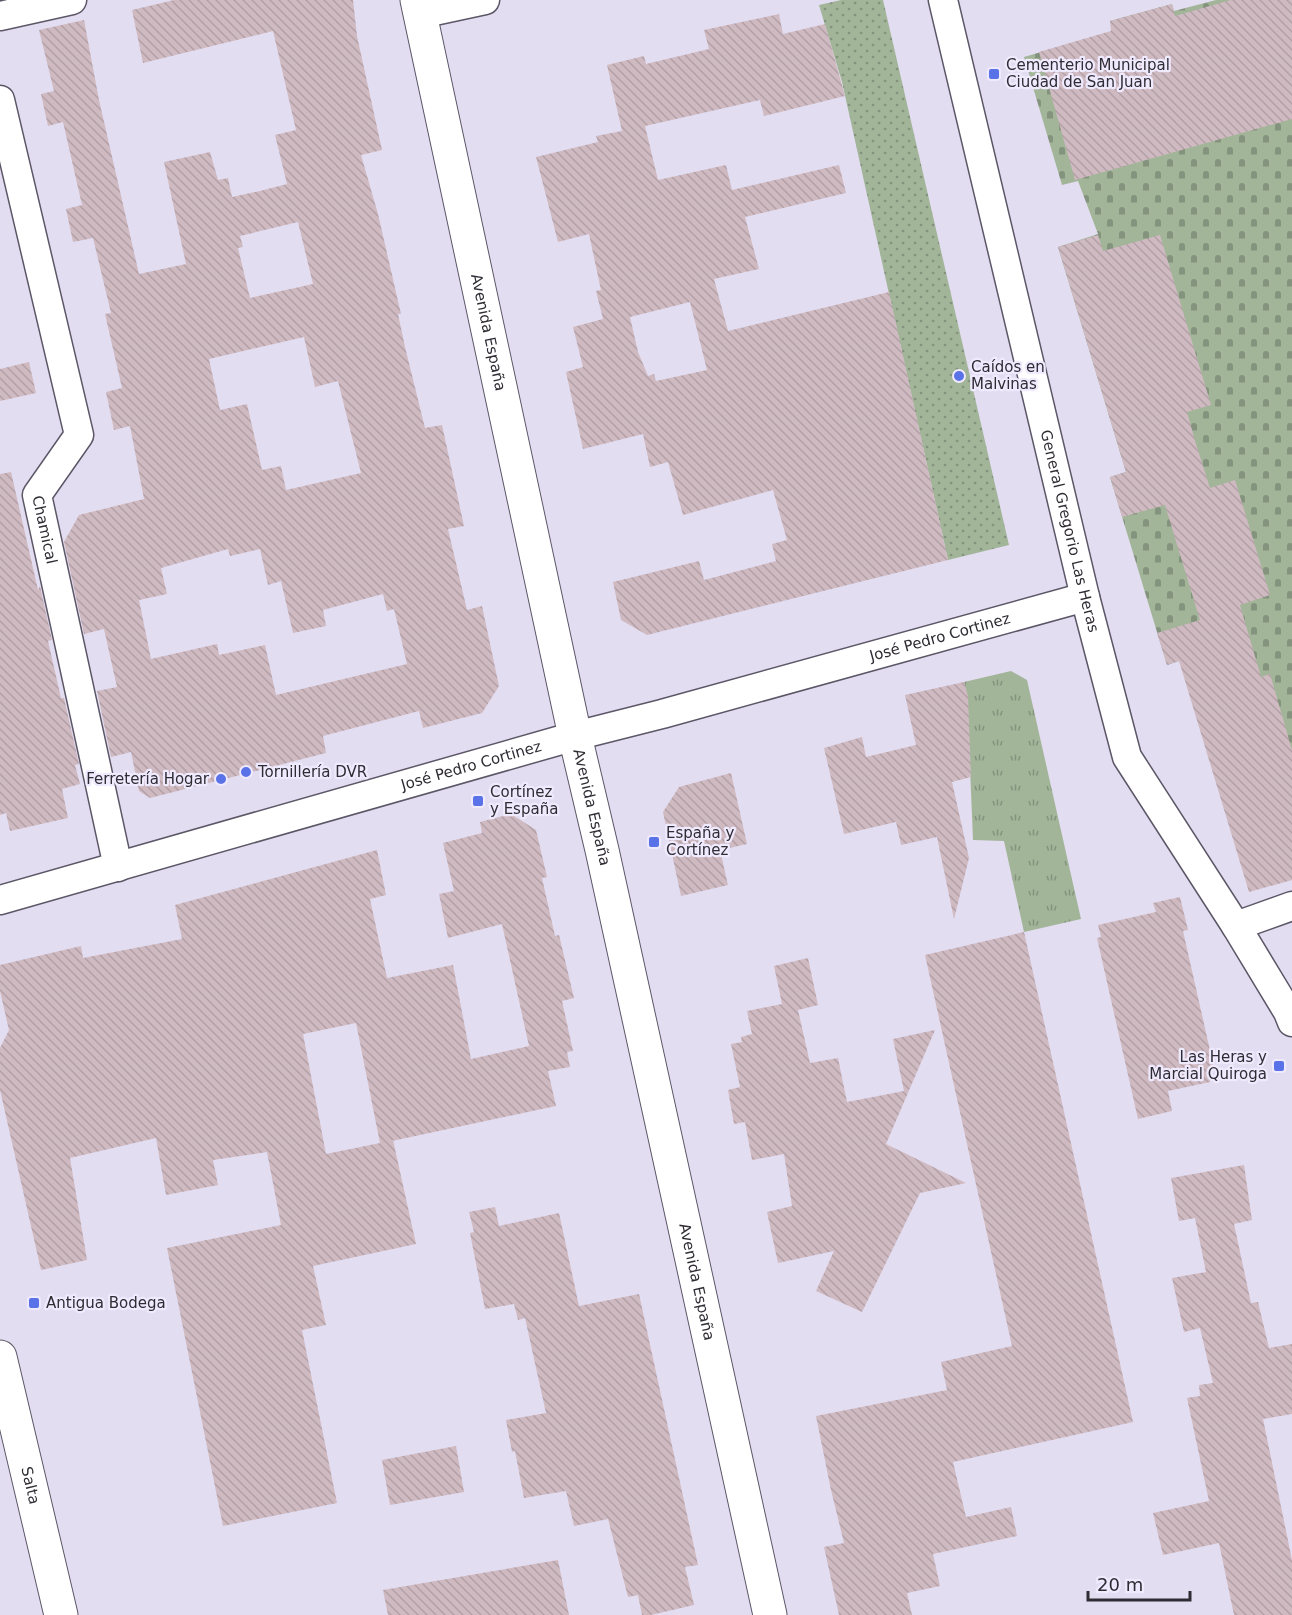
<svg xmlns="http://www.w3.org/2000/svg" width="1292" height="1615" font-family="'DejaVu Sans',sans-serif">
	<defs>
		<pattern id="grass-tufts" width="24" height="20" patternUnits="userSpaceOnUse" patternTransform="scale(1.5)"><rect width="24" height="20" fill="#a2b599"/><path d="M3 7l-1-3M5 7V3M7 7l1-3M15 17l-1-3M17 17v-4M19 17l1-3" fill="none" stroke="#84937e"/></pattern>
		<pattern id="cemetery-stones" width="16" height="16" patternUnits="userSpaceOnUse" patternTransform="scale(1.5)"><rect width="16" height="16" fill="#a2b599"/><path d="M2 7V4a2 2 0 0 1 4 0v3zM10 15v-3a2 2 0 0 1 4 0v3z" fill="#84937e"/></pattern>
		<pattern id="park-dots" width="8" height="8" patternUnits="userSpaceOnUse" patternTransform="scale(1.5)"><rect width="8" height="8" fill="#a2b599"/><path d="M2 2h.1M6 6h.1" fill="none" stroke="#84937e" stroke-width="1.8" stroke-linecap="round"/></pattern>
		<pattern id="building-back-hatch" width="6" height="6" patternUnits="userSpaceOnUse" patternTransform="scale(1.5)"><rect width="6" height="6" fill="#d0bac1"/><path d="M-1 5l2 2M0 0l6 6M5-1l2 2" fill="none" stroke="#b3a0a6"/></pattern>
	</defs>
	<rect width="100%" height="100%" fill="#e3ddf1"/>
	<path fill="url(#grass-tufts)" d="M1011,671L1027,680L1081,919L1024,932L1004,841L973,840L967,695L964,682Z"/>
	<path fill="url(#cemetery-stones)" d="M1216,0H1292V878L1179,661L1167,665L1110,477L1126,472L1058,247L1098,234L1078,181L1062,185L1024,57L1113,31L1110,21L1172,4L1174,11Z"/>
	<path fill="url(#park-dots)" d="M841,0H883L1009,545L948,560L842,82L819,5Z"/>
	<path fill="url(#building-back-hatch)" fill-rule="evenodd" d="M174,0H353L357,36L382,150L361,155L378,214L401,314H398L405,347L425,428L442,425L464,526L448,529L467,610L482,606L499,686L482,713L423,728L419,711L323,736L326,753L150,798L139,791L131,752L111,757L97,691L117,687L110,656L104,629L84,634L64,542L79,515L144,499L130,426L114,430L106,392L122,388L105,314L111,313L93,238L73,242L66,209L82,205L63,122L48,126L41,94L54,91L39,30L84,20L99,100L139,274L186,264L164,162L210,152L218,180L228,178L232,197L260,191L287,184L275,135L296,130L273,31L143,63L132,10ZM298,222L313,284L250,298L238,248L243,247L240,236ZM304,337L315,387L338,381L361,473L286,490L281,466L262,470L247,404L220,410L209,359ZM228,549L230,556L260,549L268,585L281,581L293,633L326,626L323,610L383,594L387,611L394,609L407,664L276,695L265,645L219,655L217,644L151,659L139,600L167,594L161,568Z
		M1231,0H1292V119L1075,180L1039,52L1111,31L1110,21L1172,4L1175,16Z
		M779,14L783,34L825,24L845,96L764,116L760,100L645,126L658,180L726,165L732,190L839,165L846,193L745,217L759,269L714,279L728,331L889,292L948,560L647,635L621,620L613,582L699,561L704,580L776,561L772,544L787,540L773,490L683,515L668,462L650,467L643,434L583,449L566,372L583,367L573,327L603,319L596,291L601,290L589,234L558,242L536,157L598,142L596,136L622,131L607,65L644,56L646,64L709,49L704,30ZM690,302L707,370L656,381L654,374L648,376L638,352L630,317Z
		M1098,235L1103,251L1160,235L1211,405L1187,412L1196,444L1210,488L1235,480L1270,595L1240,605L1261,677L1270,674L1292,750V880L1249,892L1179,661L1167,665L1157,633L1200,620L1165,505L1122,517L1110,477L1126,472L1058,247Z
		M29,362L36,393L0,401V369Z
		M11,472L38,590L40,586L52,640L48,641L61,698H64L79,764L75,765L80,784L62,789L68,818L10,831L6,813L0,815V474Z
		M964,682L968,696L971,777L952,782L969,858L954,919L937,837L901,845L896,822L844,834L824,748L862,737L866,757L916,745L905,695Z
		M731,773L747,844L720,850L728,885L681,896L663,812L679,787Z
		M511,814L536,830L547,877L542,878L555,936L559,935L574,998L562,1001L573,1051L567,1052L570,1067L548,1071L556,1106L392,1141L393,1140L416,1244L313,1266L326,1325L302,1330L337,1503L223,1526L167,1248L281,1225L267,1152L213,1160L218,1185L166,1195L156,1138L70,1158L87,1260L41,1270L0,1090V1048L9,1030L0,991V965L81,946L83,958L182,939L175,905L377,850L386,895L370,899L387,978L453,965L471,1059L529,1046L502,924L448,938L439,894L454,891L443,843L482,833L480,822ZM356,1023L380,1143L326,1154L303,1034Z
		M1180,897L1188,930L1183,931L1214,1068L1208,1069L1210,1082L1168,1091L1172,1111L1138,1119L1097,938L1101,937L1098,925L1156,912L1153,903Z
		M1024,932L1133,1422L953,1462L966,1517L1011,1507L1017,1536L933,1554L940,1586L907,1593L912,1615H839L824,1547L844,1543L831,1490L816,1416L947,1390L941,1362L1012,1346L925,955Z
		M808,958L818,1005L798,1010L810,1063L838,1058L847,1102L904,1091L893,1039L935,1030L886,1144L966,1183L920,1193L862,1312L816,1291L834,1251L778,1263L767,1212L792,1206L784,1154L752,1160L745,1122L734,1124L728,1090L740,1087L731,1044L742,1042L741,1037L752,1034L747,1011L782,1004L774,966Z
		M1244,1165L1252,1220L1234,1224L1251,1303L1258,1302L1269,1348L1292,1344V1414L1263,1419L1292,1560V1615H1234L1219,1543L1163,1555L1153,1513L1209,1501L1187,1398L1200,1396L1199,1385L1213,1383L1200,1328L1184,1332L1172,1278L1206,1272L1195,1218L1179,1221L1171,1178Z
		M495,1207L499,1226L559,1213L579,1306L639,1294L698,1565L685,1567L694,1605L651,1615H642L638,1595L628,1597L608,1519L574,1526L566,1491L524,1498L515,1451L512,1452L506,1420L546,1413L525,1318L518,1320L514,1304L485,1309L470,1233L474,1232L469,1212Z
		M456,1446L464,1492L390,1505L382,1460Z
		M558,1560L569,1615H388L383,1590Z"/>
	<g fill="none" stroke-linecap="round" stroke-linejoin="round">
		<defs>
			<g id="minor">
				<path id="s1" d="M943,0L1085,597L1127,757L1236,926L1288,1012L1292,1022"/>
				<path d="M420,14L485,0"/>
				<path d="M0,16L72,0"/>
				<path id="s2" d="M0,100L79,435L37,495L118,867"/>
				<path id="s3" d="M0,900L575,736L662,714L1085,597"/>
				<path d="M1236,926L1292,906"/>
			</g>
			<g id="secondary">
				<path id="s4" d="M417,0L575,736L602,850L770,1615"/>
				<path id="s5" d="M0,1357L61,1615"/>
			</g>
		</defs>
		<use href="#minor" stroke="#5c5767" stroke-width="31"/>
		<use href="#secondary" stroke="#5c5767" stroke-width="35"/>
		<use href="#minor" stroke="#fff" stroke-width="28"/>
		<use href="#secondary" stroke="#fff" stroke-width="33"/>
	</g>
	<g fill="#5a72e8" stroke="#f0eafe" stroke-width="2">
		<rect x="988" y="68" width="12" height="12" rx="3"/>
		<circle cx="959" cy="376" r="6"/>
		<circle cx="246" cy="772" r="6"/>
		<circle cx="221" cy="779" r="6"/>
		<rect x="472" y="795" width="12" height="12" rx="3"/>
		<rect x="648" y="836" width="12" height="12" rx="3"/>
		<rect x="1273" y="1060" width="12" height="12" rx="3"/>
		<rect x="28" y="1297" width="12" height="12" rx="3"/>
	</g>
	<g text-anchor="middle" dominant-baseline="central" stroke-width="4.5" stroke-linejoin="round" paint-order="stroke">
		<g font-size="15" fill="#2f2c34" stroke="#f0eafe" text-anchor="start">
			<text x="1006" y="65">Cementerio Municipal<tspan x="1006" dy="17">Ciudad de San Juan</tspan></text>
			<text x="971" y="367">Caídos en<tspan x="971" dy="17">Malvinas</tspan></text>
			<text x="258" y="772">Tornillería DVR</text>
			<text x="209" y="779" text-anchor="end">Ferretería Hogar</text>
			<text x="490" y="792">Cortínez<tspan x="490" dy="17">y España</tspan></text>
			<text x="666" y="833">España y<tspan x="666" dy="17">Cortínez</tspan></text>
			<text x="1267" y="1057" text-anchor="end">Las Heras y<tspan x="1267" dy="17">Marcial Quiroga</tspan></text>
			<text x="46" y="1303">Antigua Bodega</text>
		</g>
		<g font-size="15" fill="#2f2c34" stroke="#f0eafe">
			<text stroke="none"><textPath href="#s4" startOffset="340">Avenida España</textPath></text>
			<text stroke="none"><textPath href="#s2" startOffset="453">Chamical</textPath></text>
			<text stroke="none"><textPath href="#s1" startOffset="546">General Gregorio Las Heras</textPath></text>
			<text stroke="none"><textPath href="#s3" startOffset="976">José Pedro Cortinez</textPath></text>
			<text stroke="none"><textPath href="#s3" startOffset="490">José Pedro Cortinez</textPath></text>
			<text stroke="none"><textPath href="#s4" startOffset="826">Avenida España</textPath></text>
			<text stroke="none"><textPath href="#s4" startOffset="1312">Avenida España</textPath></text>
			<text stroke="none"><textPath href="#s5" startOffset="132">Salta</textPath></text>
		</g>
	</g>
	<path d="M1088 1591v9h102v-9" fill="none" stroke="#2f2c34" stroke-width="3"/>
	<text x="1097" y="1591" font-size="18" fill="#2f2c34" stroke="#f0eafe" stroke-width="4.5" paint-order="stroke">20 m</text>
</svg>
